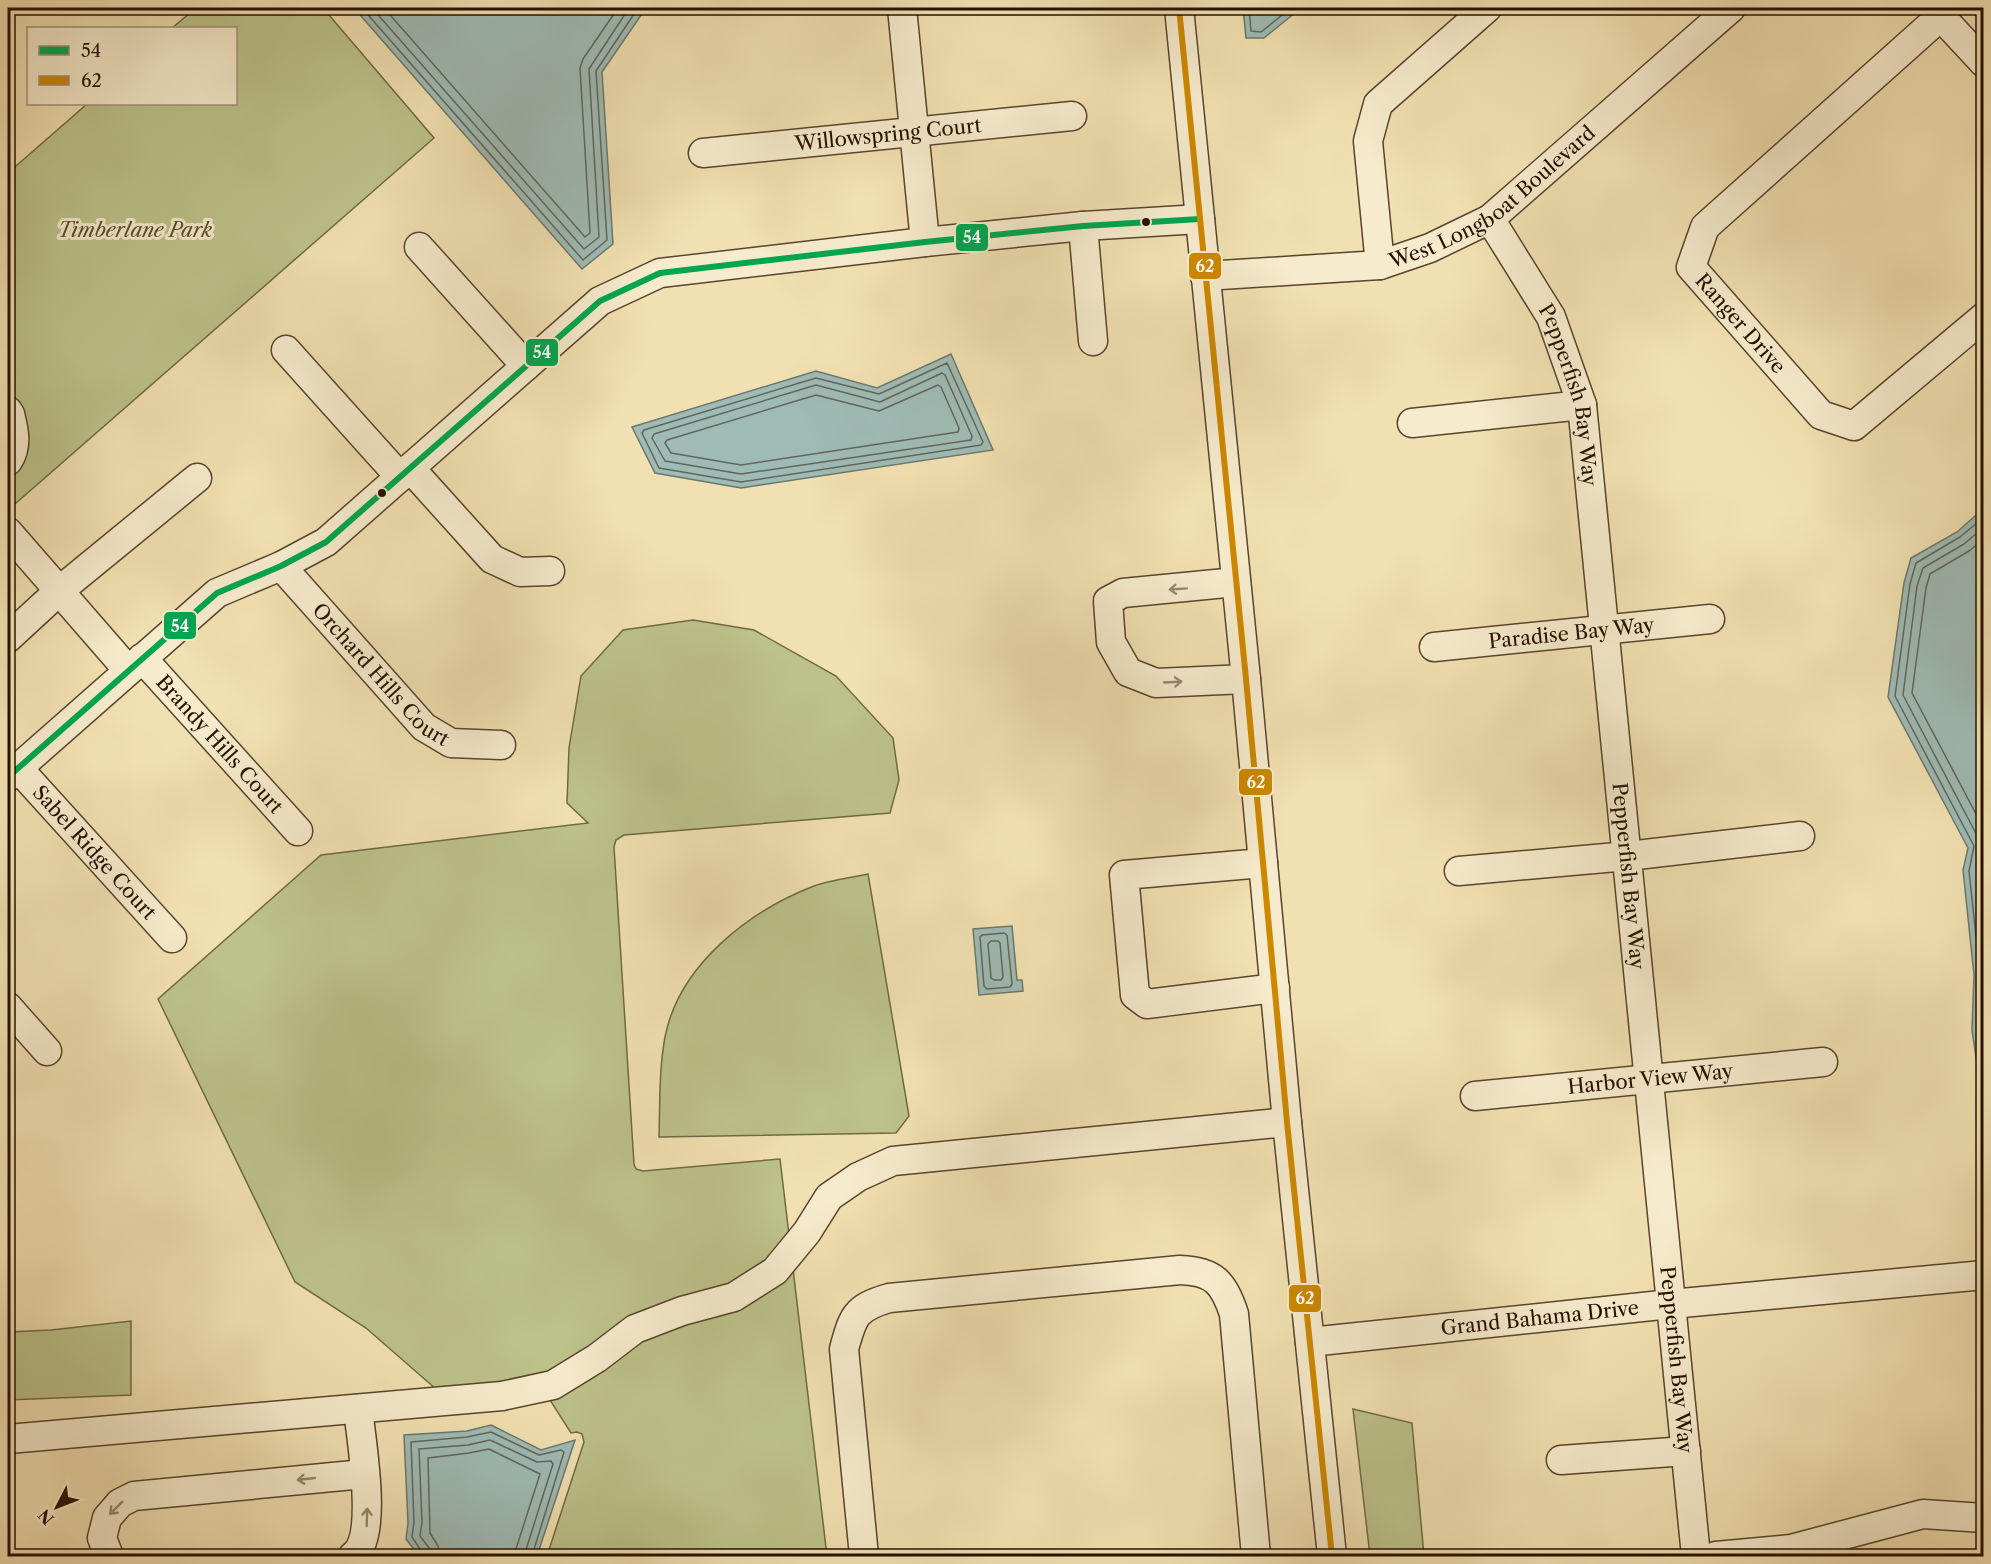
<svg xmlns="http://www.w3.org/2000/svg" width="1991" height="1564" font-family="'Libre Caslon Text',serif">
	<rect width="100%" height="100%" fill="#f1e0b1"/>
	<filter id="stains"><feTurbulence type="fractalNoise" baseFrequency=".00333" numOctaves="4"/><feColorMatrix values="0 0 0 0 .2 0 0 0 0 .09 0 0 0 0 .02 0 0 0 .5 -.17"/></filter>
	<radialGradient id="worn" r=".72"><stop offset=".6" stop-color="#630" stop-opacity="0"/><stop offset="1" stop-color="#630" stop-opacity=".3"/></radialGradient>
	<path fill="#bcc28a" stroke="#706946" stroke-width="1.5" d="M196,8H323L434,138L8,510V173L87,104H236V28H172Z
		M693,620L754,630L836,676L893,738L899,780L890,813L624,835L616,840L614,847L634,1164L636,1169L643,1171L780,1159L827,1556H547L584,1442L582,1434L577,1432L571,1433L536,1378L444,1396L366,1328L295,1282L158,999L321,855L588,823L567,803L569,748L581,676L623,630Z
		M868,874L909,1116L896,1133L659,1137C660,1104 659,1069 665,1037C679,965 749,911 814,886C831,880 850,878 868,874Z
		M131,1321V1395L8,1400V1332L51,1330Z
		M1353,1409L1412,1423L1424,1556H1370Z"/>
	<path fill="#9ebbb5" stroke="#6e776d" stroke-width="1.5" d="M354,8H646L602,72L613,244L582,269Z
		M1243,8H1301L1264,38H1246Z
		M951,354L993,450L741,488L655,473L632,427L816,371L877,388Z
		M1983,509V1092L1980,1085L1972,1030L1974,975L1963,870L1968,848L1888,697L1904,583L1911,558L1957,532Z
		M1012,926L1017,980H1022L1023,991L979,995L973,929Z
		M491,1425L541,1450L575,1440L537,1556H419L406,1539L408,1523L404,1435L467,1431Z"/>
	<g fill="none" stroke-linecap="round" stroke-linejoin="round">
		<path stroke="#62665c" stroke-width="1.5" d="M362,8L583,260L607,240L596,71L638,8
			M372,8L584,249L599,237L589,69L629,8
			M384,8L585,237L590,233L580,68L583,59L618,8
			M1249,8L1251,31L1261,32L1291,8
			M947,363L983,442L981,445L741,482L659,468L642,433L644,430L816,378L879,394Z
			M942,373L945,375L972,436L971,440L741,474L665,461L652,438L654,434L816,385L880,402Z
			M938,385L941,387L959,428L958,432L741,465L671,453L665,443L667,440L816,395L879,411Z
			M1984,517L1960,537L1916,563L1910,584L1895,696L1974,846L1969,871L1980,974L1978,1030L1984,1068
			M1984,527L1964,544L1923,568L1917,586L1903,695L1981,843V851L1977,871L1984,944
			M1984,539L1969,551L1930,574L1926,588L1912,693L1984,829
			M1004,933L1007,935L1012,984L1010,987L987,989L984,986L980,937L982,935Z
			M991,941H998L1000,943L1003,977L1001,980H994L991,978L988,944Z
			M422,1556V1552L412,1537L414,1522L411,1442L467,1437L491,1432L539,1455L561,1450L564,1452L532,1556
			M430,1556L429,1548L420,1536L422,1522L419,1449L468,1445L490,1440L537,1462L551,1461L553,1464L524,1556
			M439,1556L438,1546L430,1533L428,1458L469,1453L489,1449L540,1474L516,1549L515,1556"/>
		<defs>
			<g id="minor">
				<path d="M902,8L925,242"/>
				<path d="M1179,8L1246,679L1287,1122L1332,1556"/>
				<path d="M1933,8L1984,63"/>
				<path id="s1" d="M1941,16L1705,227L1691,267L1821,415L1854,426L1984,317"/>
				<path id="s2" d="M703,153L1072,116"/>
				<path id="s3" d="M1490,219L1551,317L1582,405L1696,1556"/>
				<path d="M1083,226L1093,341"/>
				<path d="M419,247L526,366"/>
				<path d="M1380,265L1368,141L1378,104L1487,8"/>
				<path id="s4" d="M1205,276L1380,265L1430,248L1490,219L1731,8"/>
				<path d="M286,350L400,477"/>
				<path d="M8,411L10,414C14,430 18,446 8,461"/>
				<path d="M1412,423L1582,405"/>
				<path d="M410,468L492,559L520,572L550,571"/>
				<path d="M8,532L128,670"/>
				<path id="s5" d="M281,566L424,727L451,743L501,745"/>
				<path d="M1236,582L1123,593L1108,601L1111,642L1128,672L1156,683L1246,679"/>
				<path d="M8,638L59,591L197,478"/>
				<path id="s6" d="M1434,647L1710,619"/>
				<path id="s7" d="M142,658L298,831"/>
				<path id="s8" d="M18,768L172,938"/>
				<path d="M8,777L217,593L281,566L326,542L600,301L660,273L925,242L1083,226L1200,219"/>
				<path d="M1263,863L1124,875L1135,995L1147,1004L1275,988"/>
				<path d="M1459,871L1628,856L1800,836"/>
				<path d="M8,1007L47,1051"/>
				<path id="s9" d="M1475,1096L1823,1062"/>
				<path id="s10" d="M1310,1342L1671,1304L1984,1275"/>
				<path d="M8,1439L502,1396L553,1385L597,1358L635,1329L682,1311L734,1297L775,1271L807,1232L829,1197L858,1177L893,1161L1287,1122"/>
				<path d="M1561,1460L1686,1451"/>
				<path d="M109,1556L102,1538L107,1518L120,1503L134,1496L364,1474"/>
				<path d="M353,1556C379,1537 361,1440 358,1409"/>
				<path d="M864,1556L844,1349C853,1316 855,1308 889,1298L1180,1270C1214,1271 1224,1283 1234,1314L1256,1556"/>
				<path d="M1716,1556L1791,1549L1923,1514L1984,1518"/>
			</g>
		</defs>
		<use href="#minor" stroke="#58442e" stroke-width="31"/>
		<use href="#minor" stroke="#f6ebcc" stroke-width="28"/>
		<defs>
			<path id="bus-1" d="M8,777L217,593L281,566L326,542L600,301L660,273L925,242L1083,226L1200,219"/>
			<path id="bus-2" d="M1179,8L1246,679L1287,1122L1332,1556"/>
		</defs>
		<use href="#bus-1" stroke="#f6ebcc" stroke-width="10"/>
		<use href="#bus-2" stroke="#f6ebcc" stroke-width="10"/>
		<use href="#bus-1" stroke="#00a651" stroke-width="6"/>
		<use href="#bus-2" stroke="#cd8800" stroke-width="6"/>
	</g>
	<defs><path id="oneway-shaft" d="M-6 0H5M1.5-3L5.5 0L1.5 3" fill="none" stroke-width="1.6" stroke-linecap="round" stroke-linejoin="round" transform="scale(1.5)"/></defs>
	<g stroke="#988871">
		<use href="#oneway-shaft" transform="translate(1178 589) rotate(176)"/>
		<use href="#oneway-shaft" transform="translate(1173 682) rotate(-3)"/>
		<use href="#oneway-shaft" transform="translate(306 1479) rotate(174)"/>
		<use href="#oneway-shaft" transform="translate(116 1508) rotate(135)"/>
		<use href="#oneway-shaft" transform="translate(367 1517) rotate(-88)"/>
	</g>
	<g fill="#251002" stroke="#f6ebcc" stroke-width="2">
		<circle cx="1146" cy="222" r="5"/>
		<circle cx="382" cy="493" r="5"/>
	</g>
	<g text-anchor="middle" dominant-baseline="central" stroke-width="6" stroke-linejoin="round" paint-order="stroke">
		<g font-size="20" fill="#251002" stroke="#f6ebcc">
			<text stroke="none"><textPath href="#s2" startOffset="186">Willowspring Court</textPath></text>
			<text stroke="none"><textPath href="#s4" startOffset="308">West Longboat Boulevard</textPath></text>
			<text stroke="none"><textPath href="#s1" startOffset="434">Ranger Drive</textPath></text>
			<text stroke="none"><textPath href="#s3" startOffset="196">Pepperfish Bay Way</textPath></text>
			<text stroke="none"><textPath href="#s6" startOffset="138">Paradise Bay Way</textPath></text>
			<text stroke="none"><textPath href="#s5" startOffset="148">Orchard Hills Court</textPath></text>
			<text stroke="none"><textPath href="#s7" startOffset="116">Brandy Hills Court</textPath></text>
			<text stroke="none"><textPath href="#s8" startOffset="114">Sabel Ridge Court</textPath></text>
			<text stroke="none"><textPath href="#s3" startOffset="682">Pepperfish Bay Way</textPath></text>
			<text stroke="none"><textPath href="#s9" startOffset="176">Harbor View Way</textPath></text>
			<text stroke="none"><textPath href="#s10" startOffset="231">Grand Bahama Drive</textPath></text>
			<text stroke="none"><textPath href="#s3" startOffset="1168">Pepperfish Bay Way</textPath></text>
		</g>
		<g font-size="20" font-style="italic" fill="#5a4e32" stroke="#f6ebcc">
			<text x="135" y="230">Timberlane Park</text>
		</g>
	</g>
	<g stroke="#f6ebcc" stroke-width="2">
		<rect x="955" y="223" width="34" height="29" rx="6" fill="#00a651"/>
		<rect x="1188" y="252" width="34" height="28" rx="6" fill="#cd8800"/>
		<rect x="525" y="338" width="34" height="29" rx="6" fill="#00a651"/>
		<rect x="163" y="611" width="34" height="29" rx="6" fill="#00a651"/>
		<rect x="1238" y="768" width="35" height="28" rx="6" fill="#cd8800"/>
		<rect x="1288" y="1284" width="34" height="29" rx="6" fill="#cd8800"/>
	</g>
	<g font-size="16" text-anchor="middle" font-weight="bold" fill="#fff">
		<text x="972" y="243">54</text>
		<text x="1205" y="272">62</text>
		<text x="542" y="358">54</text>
		<text x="180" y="632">54</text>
		<text x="1256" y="788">62</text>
		<text x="1305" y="1304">62</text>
	</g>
	<rect width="1991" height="1564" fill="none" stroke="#f1e0b1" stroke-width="30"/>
	<rect x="9" y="9" width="1973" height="1546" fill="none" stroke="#251002" stroke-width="3"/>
	<rect x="15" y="15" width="1961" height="1534" fill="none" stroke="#251002" stroke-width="1.5"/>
	<rect x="27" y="27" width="210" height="78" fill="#f6ebcc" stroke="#a2937b" stroke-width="1.5"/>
	<rect x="39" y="46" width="30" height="9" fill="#00a651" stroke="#a2937b" stroke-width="1.5"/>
	<text x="81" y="57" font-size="18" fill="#251002">54</text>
	<rect x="39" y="76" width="30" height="9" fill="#cd8800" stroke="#a2937b" stroke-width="1.5"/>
	<text x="81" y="87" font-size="18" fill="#251002">62</text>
	<g transform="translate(57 1507) rotate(228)" stroke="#f6ebcc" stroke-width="4.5" paint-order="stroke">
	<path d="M0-4.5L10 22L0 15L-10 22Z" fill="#251002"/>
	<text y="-9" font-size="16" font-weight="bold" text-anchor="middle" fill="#251002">N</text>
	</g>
	<rect width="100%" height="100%" filter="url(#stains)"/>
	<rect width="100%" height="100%" fill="url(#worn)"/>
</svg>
